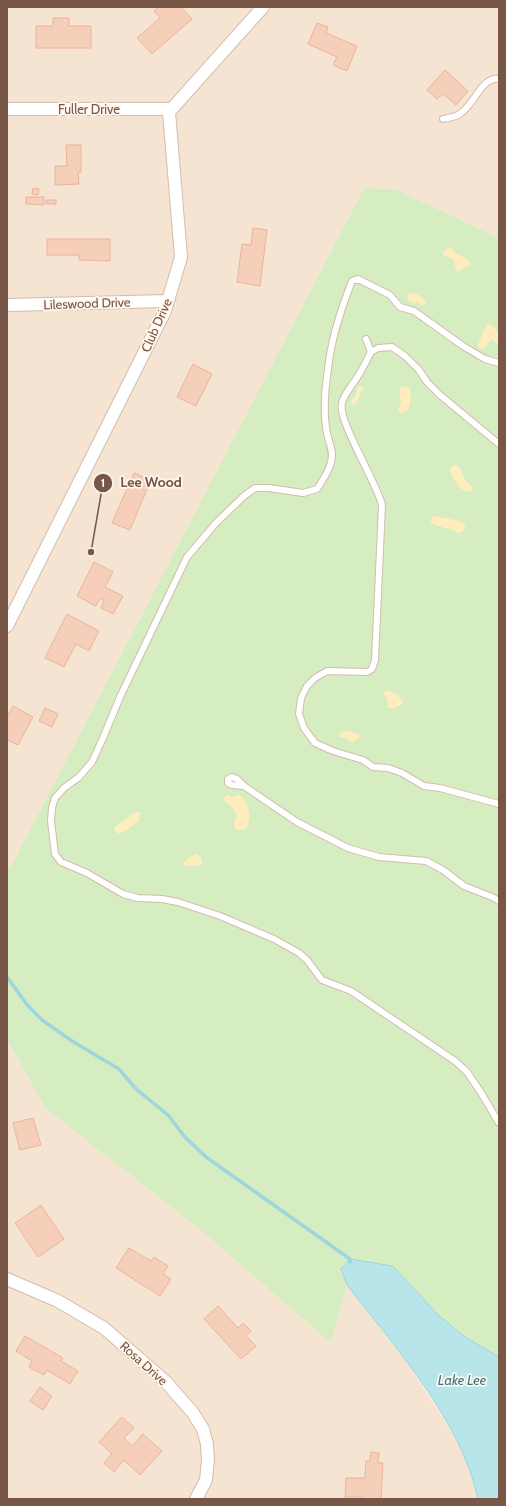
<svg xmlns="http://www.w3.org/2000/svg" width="506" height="1506" font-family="Cabin,sans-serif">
	<rect width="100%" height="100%" fill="#fef3e5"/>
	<path fill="#f6e4d2" d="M7,7H499V238L395,189L364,188L10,868L7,865Z
		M7,1039L45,1108L197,1227L331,1343L347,1285L410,1367L442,1416L459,1446L474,1479L478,1499H7Z"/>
	<path fill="#d6edc2" d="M364,188L395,189L499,238V1357L468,1339L439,1316L393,1266L341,1269L347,1285L331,1343L197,1227L45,1108L7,1039V865L10,868Z"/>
	<path fill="#ffedbe" d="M448,248H451L456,253L468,260L470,262L469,265L459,271L456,270L454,259L444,256L443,252Z
		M410,293C417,294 423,296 426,303L424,305H421L418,302L413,303L408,300L407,296Z
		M489,324L492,325L499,334V345L491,339L486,347L480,350L478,346L479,342L486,326Z
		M360,386L363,388L356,404L352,405L351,401L356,395L357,387Z
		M405,386L409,387C412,395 411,402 408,410L400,413L398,410L401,402L399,390L401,387Z
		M456,465L459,467L464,478L472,487V491C462,495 452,478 450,470L452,466Z
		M434,516L460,521L465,524V529L462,532L458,533C449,527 440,528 431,523V519Z
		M386,691C394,691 400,697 403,703C398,707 393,710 387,707L388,700L383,693Z
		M342,731H347L359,734L360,737L352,743L346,738L339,737V734Z
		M227,795L232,797L240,795C249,805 253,818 245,830H236L234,825L237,815L231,806L224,801V798Z
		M136,812H140L139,821L125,831L119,834L115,831V827Z
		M196,854L199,855L202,860V864L198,866H185L183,864L188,858Z"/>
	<path fill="#b7e5e9" stroke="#9dd6dc" d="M350,1259L393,1266L439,1316L468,1339L499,1357V1499H478C462,1422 394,1346 347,1285L341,1269Z"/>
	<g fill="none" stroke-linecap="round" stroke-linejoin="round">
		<path stroke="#9dd6dc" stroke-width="3.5" d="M7,977L28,1006L42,1020L72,1041L119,1069L136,1089L168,1115L184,1136L206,1157L350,1259V1262"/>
	</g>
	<path fill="#f6cfba" stroke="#eab499" d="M159,7H181L192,19L152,54L137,38L160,18L154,11Z
		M53,18H69V26H91V48H36V26H53Z
		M317,23L328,27L326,33L357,46L347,71L333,65L337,57L308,44Z
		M445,70L468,91L456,105L443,94L437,99L427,90Z
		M66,145H81V172L78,173L79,184L55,185V166H67Z
		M33,188L39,189L38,195L32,194Z
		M26,197H44V205L26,204Z
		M46,200H56V204H46Z
		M253,228L267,230L260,286L237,282L242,244L251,245Z
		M47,239H110V261L79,260V255H47Z
		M193,364L212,374L196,406L177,397Z
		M134,473L151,480L130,530L112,523Z
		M94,562L113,572L105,587L123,596L113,614L101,608L104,600L100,598L96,606L77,596Z
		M67,614L99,631L89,651L76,644L64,667L45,658Z
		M13,706L33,717L18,745L7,740V717Z
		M45,708L58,714L52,727L39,721Z
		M33,1118L41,1145L20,1150L13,1123Z
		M41,1205L64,1239L38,1257L15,1223Z
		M129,1248L151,1261L154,1257L168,1266L163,1274L171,1279L160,1296L116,1268Z
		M218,1306L238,1328L243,1323L251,1331L246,1336L256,1346L241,1359L204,1319Z
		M25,1336L63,1358L61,1361L78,1371L70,1384L47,1370L44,1375L29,1367L32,1361L16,1351Z
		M40,1387L52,1396L43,1410L30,1401Z
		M122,1417L134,1428L124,1438L132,1446L143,1434L162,1451L140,1475L124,1460L114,1472L104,1463L112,1454L99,1442Z
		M371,1452L379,1453L378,1463H383L381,1499H362V1497H345L346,1478H365L366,1461H370Z"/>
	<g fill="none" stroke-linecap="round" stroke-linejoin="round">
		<defs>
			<path id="lane" d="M443,119C448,118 454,117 458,115C474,107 481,76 499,79
				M366,339L371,352L378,348L392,347L405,356L419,370L427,382L440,395L499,444
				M371,352C366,361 362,371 356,379C351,387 344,394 342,403C337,420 377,483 382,505L375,660L372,669L367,672L327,671L315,678L307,686L301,698L299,714L304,728L315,743L333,751L363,760L373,767L388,768L402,773L424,786L440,788L499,804
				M499,363L485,359L463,346L414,311L400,307L390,295L358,279L352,281C341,309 331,338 328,369C325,389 323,413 327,433C329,443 334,451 331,462C329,472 322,481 317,489L303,493L269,488H255L244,496L216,523L187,557L120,697L103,738L92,762L79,777L64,788L55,798L52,808L51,821L55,854L61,862L87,873L123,894L138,898L162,899L178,902L220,916L274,939L299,953L307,960L322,980L351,991L455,1061L467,1072L480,1091L499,1123
				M244,786L232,785L228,783V779L232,777L237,779L244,786L297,822L348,848L379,857L426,861L443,870L464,886L492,897L499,901"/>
			<path id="street" d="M7,109H172
				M7,305L168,301
				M7,626L165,311L181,257L169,112L263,7
				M7,1279L58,1301L104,1328L166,1382L193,1413L203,1429L207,1444L208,1460L206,1480L196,1499"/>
		</defs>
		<use href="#lane" stroke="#d3bcac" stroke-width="8"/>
		<use href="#street" stroke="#d3bcac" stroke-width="14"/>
		<use href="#lane" stroke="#fff" stroke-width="6"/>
		<use href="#street" stroke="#fff" stroke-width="12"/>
	</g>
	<g text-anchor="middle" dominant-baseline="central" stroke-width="3.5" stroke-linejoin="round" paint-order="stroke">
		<g font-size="13" fill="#795747" stroke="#fff7ed">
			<text x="89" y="109">Fuller Drive</text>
			<text transform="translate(87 303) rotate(-2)">Lileswood Drive</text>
			<text transform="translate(156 325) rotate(-66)">Club Drive</text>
			<text transform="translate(144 1363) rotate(42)">Rosa Drive</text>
		</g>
		<g font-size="14" font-style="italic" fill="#3a7880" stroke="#fff7ed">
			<text x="462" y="1380">Lake Lee</text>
		</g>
	</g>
	<path fill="none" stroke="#795747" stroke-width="1.5" d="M91 552L103 483"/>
	<g fill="#795747" stroke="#fff7ed" stroke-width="1.5">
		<circle cx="91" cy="552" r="4"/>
		<circle cx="103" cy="483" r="10"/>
	</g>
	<g font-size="12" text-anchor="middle" font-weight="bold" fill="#fff">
		<text x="103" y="487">1</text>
	</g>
	<g font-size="14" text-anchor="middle" font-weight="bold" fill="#795747" stroke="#fff7ed" stroke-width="3.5" stroke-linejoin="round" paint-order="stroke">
		<text x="151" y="487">Lee Wood</text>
	</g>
	<rect width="506" height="1506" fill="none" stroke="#795747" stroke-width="16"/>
</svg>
